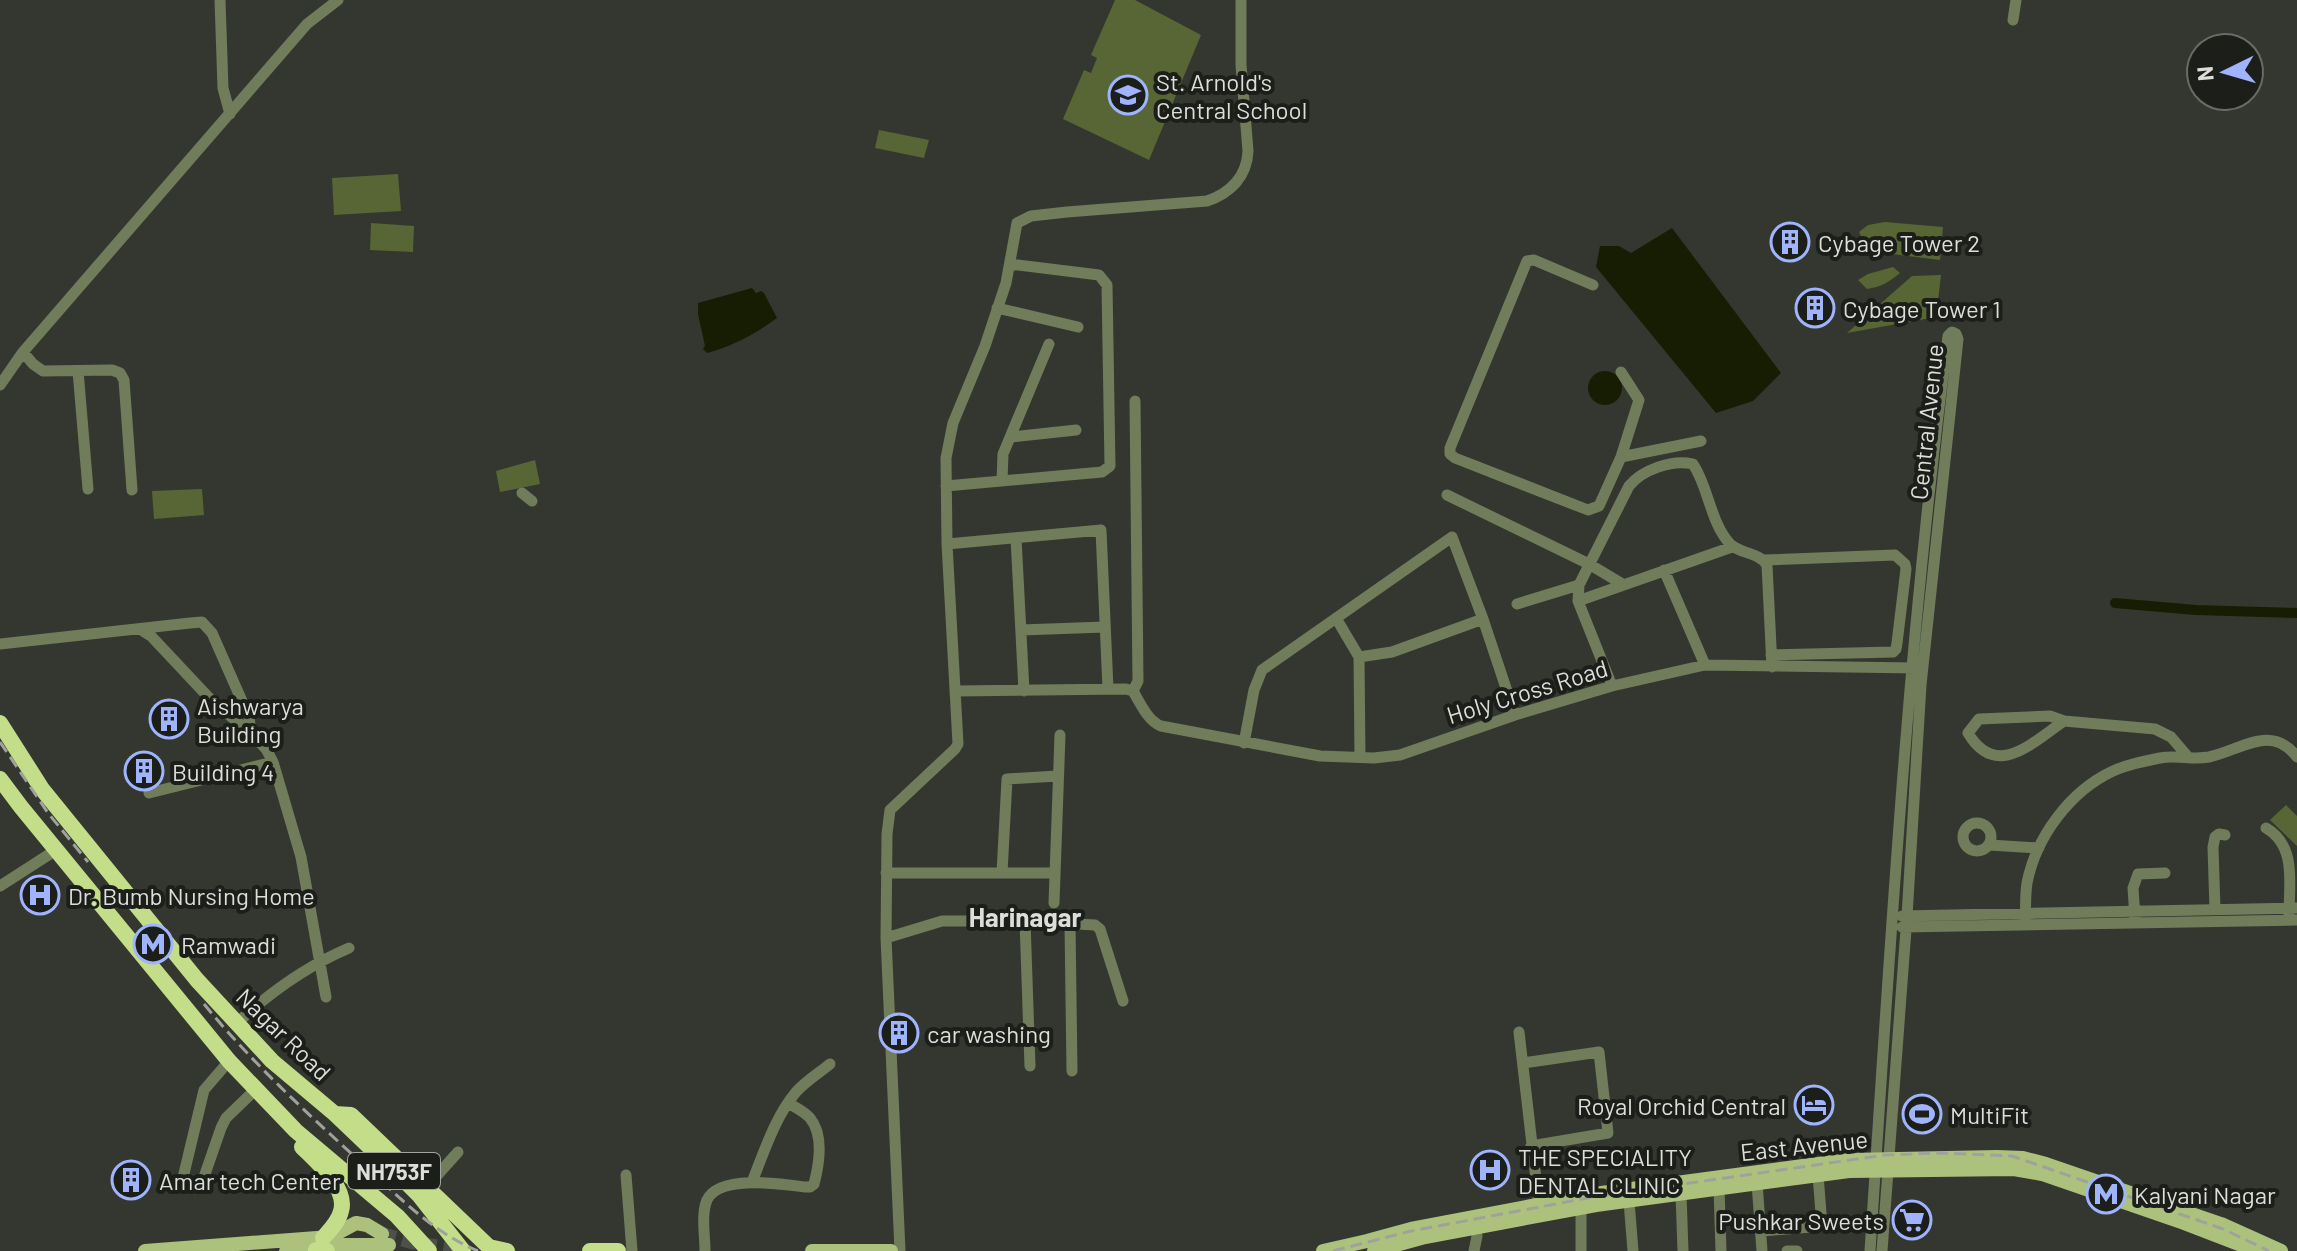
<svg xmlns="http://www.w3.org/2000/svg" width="2297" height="1251" font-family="Barlow,sans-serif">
	<rect width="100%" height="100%" fill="#34372f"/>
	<path fill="#576634" d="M1115,0H1135L1201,35L1149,160L1063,119L1084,70L1091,73L1097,58L1091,55Z
		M879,130L929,140L924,158L875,148Z
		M398,174L401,211L334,215L332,178Z
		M1885,222L1943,227L1940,260L1876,252L1866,247L1859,232L1868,225Z
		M371,223L414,226L413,252L370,250Z
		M1893,267L1900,273C1889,282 1881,287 1867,289L1858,280L1868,274Z
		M1941,275L1936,317L1847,333L1912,276Z
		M535,460L540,484L500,492L496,471Z
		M202,489L204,515L154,519L152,491Z
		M2286,805L2297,816V846L2270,820Z"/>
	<path fill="#161d03" d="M1672,228L1781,373L1753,401L1716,413L1596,267L1600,246H1619L1631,253Z
		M752,288L756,293L761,291L764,293L777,318C755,334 733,346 707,353L703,349L705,346L698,314V303Z
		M1588 388a17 17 0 1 1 34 0a17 17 0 1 1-34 0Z"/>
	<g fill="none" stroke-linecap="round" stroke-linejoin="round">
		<path stroke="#161d03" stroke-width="10" d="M2115,603L2196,610L2297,613"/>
		<path stroke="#4d5048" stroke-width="14" stroke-dasharray="14 7" stroke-linecap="butt" d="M382,1234L415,1243L467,1251"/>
		<path stroke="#717c5b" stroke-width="11" d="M220,0L223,88L230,114
			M2013,20L2016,0
			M1593,285L1534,260L1527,261L1450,448V454L1455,458L1588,510L1599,506L1621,457L1639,400L1621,372
			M997,308L1078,327
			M23,352L33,364L43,371L112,370L120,373L124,380L132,490
			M78,371L88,489
			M0,385L23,352L307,24L338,0
			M1011,437L1076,430
			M1621,457L1701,441
			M1002,481L1003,454L1049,344
			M946,486L1102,472L1110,466L1107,285L1099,275L1010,264
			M522,493L532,501
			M1447,495L1589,564L1624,585
			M1016,538L1024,691
			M947,544L1101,530L1108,689
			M1764,560L1895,555L1905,564L1906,569L1897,643L1896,649L1893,652L1771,655
			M1664,570L1705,665
			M1578,601L1732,547
			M1517,604L1579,585
			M1336,618L1359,657L1360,757
			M140,629L151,636L213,702L251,733
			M1021,630L1105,627
			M0,644L190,623L202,622L212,633L249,717L251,733L266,749L273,762L301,857L326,997
			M1359,657L1392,652L1483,619
			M1612,686L1578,601L1579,585L1629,486C1642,470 1672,459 1693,464C1709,488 1710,522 1730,544C1740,554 1759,552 1767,565L1772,667
			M955,691L1126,689L1133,691C1140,703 1148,721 1161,726L1320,756L1374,758L1400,755L1515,715L1612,686L1705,665L1916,668
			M1133,691L1138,681L1135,401
			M2064,721C2032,743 1996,780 1968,733L1979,719L2050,716L2064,721L2155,729L2171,737L2189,758
			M1244,743L1254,690L1262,670L1452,537L1483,619L1515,715
			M149,793L273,762
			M1963 837a14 14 0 1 1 28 0a14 14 0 1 1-28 0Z
			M2266,828C2297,846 2289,884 2289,915
			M1989,845L2039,848
			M886,873H1054
			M1002,873L1007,779L1057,776
			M0,886L56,850
			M1054,903L1060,735
			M2215,910L2213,847L2215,837L2219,834L2225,835
			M1902,916L2297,908
			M2135,918L2133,888L2138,874L2165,873
			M2025,920C2026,908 2025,895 2027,883C2036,837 2070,791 2113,771C2128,764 2145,761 2160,758C2176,755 2193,760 2209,757C2242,750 2271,723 2297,757
			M1025,921L1030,1066
			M1070,924L1072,1071
			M1902,927L2297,920
			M886,938L942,921H1025L1095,925L1100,929L1123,1001
			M236,1024C269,993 307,966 349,948
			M1519,1032L1539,1205
			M1523,1063L1599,1052L1608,1133L1531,1146
			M626,1175L632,1251
			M1818,1175L1822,1226
			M204,1177L221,1128L226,1118L256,1089
			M752,1182C764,1152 775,1117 796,1092C806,1081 819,1073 830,1064
			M1757,1183L1762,1251
			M181,1186L204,1090L229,1061
			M1719,1188L1721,1251
			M424,1190L458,1152
			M1681,1194L1683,1251
			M1629,1201L1633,1251
			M1581,1208V1251
			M1761,1231L1872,1222
			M705,1251C705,1236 701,1214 707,1200C719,1174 783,1184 805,1187H810L814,1184C819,1165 824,1135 810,1118C805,1112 795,1107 788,1103
			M900,1251L886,938L887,834L890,810L955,749L958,744L947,544L946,458L953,423L985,346L1006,283L1017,223L1031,216L1067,212L1207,201C1231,193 1247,176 1248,151L1241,65V0
			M1474,1251L1477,1236L1475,1221
			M1787,1251H1797
			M1870,1251C1890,945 1908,640 1948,336L1952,332L1956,334L1958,339L1921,685L1907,916L1882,1251"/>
		<path stroke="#acc27c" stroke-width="14" d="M145,1251L330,1237L356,1223L367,1225L382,1234
			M286,1251L316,1250L329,1245H389
			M812,1251H891
			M1323,1251L1367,1241L1411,1229L1594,1194L1848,1160L1997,1157L2023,1158L2046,1164L2221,1224L2281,1251
			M1374,1251L1425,1237L1596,1205L1849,1171L2014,1169L2042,1174L2184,1223L2257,1251"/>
		<path stroke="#c3dd88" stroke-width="16" d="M0,723L42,789L197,980L272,1061L335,1114L400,1176L419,1195L463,1251
			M0,779L21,807L229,1061L296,1131L397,1216L429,1251
			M335,1114L351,1115L489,1247L507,1251
			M302,1147C316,1161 348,1188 341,1211C339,1221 330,1230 323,1238
			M316,1250L327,1251
			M590,1251H618"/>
		<path stroke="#9fa29c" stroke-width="3" stroke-dasharray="12 6" stroke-linecap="butt" d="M0,742L48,813L88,862
			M204,1004C253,1064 308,1114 365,1166C400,1198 434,1233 478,1251
			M1333,1251L1411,1231L1593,1197L1885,1155L1940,1153L2012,1156L2223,1229L2269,1251"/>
	</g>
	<defs>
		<symbol id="school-ring" viewBox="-11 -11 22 22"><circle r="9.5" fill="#1c1e1a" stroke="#a0b3fd" stroke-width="1.5"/><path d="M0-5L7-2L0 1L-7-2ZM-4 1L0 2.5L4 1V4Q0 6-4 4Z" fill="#a0b3fd"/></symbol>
		<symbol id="building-ring" viewBox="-11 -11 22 22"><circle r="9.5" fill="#1c1e1a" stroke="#a0b3fd" stroke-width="1.5"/><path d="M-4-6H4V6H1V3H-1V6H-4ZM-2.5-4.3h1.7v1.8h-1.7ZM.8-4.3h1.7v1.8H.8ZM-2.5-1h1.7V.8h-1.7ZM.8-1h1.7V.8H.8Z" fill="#a0b3fd"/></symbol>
		<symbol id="hospital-ring" viewBox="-11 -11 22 22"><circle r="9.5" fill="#1c1e1a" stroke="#a0b3fd" stroke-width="1.5"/><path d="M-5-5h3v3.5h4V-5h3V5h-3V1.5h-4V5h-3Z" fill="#a0b3fd"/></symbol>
		<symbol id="metro-ring" viewBox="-11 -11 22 22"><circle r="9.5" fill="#1c1e1a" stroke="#a0b3fd" stroke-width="1.5"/><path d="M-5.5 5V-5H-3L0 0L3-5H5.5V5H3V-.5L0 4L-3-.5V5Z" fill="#a0b3fd"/></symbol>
		<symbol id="hotel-ring" viewBox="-11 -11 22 22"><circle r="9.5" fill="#1c1e1a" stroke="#a0b3fd" stroke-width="1.5"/><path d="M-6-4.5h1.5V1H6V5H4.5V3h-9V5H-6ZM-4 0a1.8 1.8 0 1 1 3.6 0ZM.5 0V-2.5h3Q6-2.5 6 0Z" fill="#a0b3fd"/></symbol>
		<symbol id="stadium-ring" viewBox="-11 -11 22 22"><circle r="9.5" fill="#1c1e1a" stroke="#a0b3fd" stroke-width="1.5"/><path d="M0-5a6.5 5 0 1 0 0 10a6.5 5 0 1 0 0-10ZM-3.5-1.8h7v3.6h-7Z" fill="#a0b3fd"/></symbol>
		<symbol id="supermarket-ring" viewBox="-11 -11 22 22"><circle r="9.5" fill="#1c1e1a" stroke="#a0b3fd" stroke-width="1.5"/><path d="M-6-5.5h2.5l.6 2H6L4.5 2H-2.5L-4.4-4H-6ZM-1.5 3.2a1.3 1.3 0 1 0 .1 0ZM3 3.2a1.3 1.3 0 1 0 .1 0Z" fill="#a0b3fd"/></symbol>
	</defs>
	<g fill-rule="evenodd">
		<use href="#school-ring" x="1106" y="73" width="44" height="44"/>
		<use href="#building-ring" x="1768" y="220" width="44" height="44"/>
		<use href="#building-ring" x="1793" y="286" width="44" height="44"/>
		<use href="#building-ring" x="147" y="697" width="44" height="44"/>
		<use href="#building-ring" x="122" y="749" width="44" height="44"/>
		<use href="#hospital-ring" x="18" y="873" width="44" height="44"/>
		<use href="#metro-ring" x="131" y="922" width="44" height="44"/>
		<use href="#building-ring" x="877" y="1011" width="44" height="44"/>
		<use href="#hotel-ring" x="1792" y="1083" width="44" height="44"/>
		<use href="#stadium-ring" x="1900" y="1092" width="44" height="44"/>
		<use href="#hospital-ring" x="1468" y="1148" width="44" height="44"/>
		<use href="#building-ring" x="109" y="1158" width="44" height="44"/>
		<use href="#metro-ring" x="2084" y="1172" width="44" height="44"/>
		<use href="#supermarket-ring" x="1890" y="1198" width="44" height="44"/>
	</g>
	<g text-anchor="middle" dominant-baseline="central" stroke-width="8" stroke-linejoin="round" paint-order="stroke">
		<rect fill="#1c1e1a" stroke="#a2a4a0" stroke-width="2" x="348" y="1153" width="92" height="36" rx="6"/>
		<g font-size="22" font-weight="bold" fill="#dcded9">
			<text x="394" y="1171">NH753F</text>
		</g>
		<g font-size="24" fill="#dcded9" stroke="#1c1e1a" text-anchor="start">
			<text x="1156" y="81">St. Arnold's<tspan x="1156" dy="28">Central School</tspan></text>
			<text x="1818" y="242">Cybage Tower 2</text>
			<text x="1843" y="308">Cybage Tower 1</text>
			<text x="197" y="705">Aishwarya<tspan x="197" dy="28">Building</tspan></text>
			<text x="172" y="771">Building 4</text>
			<text x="68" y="895">Dr. Bumb Nursing Home</text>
			<text x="181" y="944">Ramwadi</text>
			<text x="927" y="1033">car washing</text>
			<text x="1786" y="1105" text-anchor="end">Royal Orchid Central</text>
			<text x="1950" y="1114">MultiFit</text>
			<text x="1518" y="1156">THE SPECIALITY<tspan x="1518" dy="28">DENTAL CLINIC</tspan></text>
			<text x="159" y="1180">Amar tech Center</text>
			<text x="2134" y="1194">Kalyani Nagar</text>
			<text x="1884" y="1220" text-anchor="end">Pushkar Sweets</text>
		</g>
		<g font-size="24" fill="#dcded9" stroke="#1c1e1a">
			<text transform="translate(1926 422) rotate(-84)">Central Avenue</text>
			<text transform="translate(1527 691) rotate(-17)">Holy Cross Road</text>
			<text transform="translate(284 1034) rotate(44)">Nagar Road</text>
			<text transform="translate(1804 1145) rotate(-6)">East Avenue</text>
		</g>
		<g font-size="26" font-weight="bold" fill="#dcded9" stroke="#1c1e1a">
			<text x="1025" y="916">Harinagar</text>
		</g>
	</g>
	<g transform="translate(2225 72) rotate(265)"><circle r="38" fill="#1c1e1a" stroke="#696b66" stroke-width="2"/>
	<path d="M0-6L14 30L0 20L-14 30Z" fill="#a0b3fd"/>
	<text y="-12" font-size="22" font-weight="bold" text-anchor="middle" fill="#dcded9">N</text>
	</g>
</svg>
